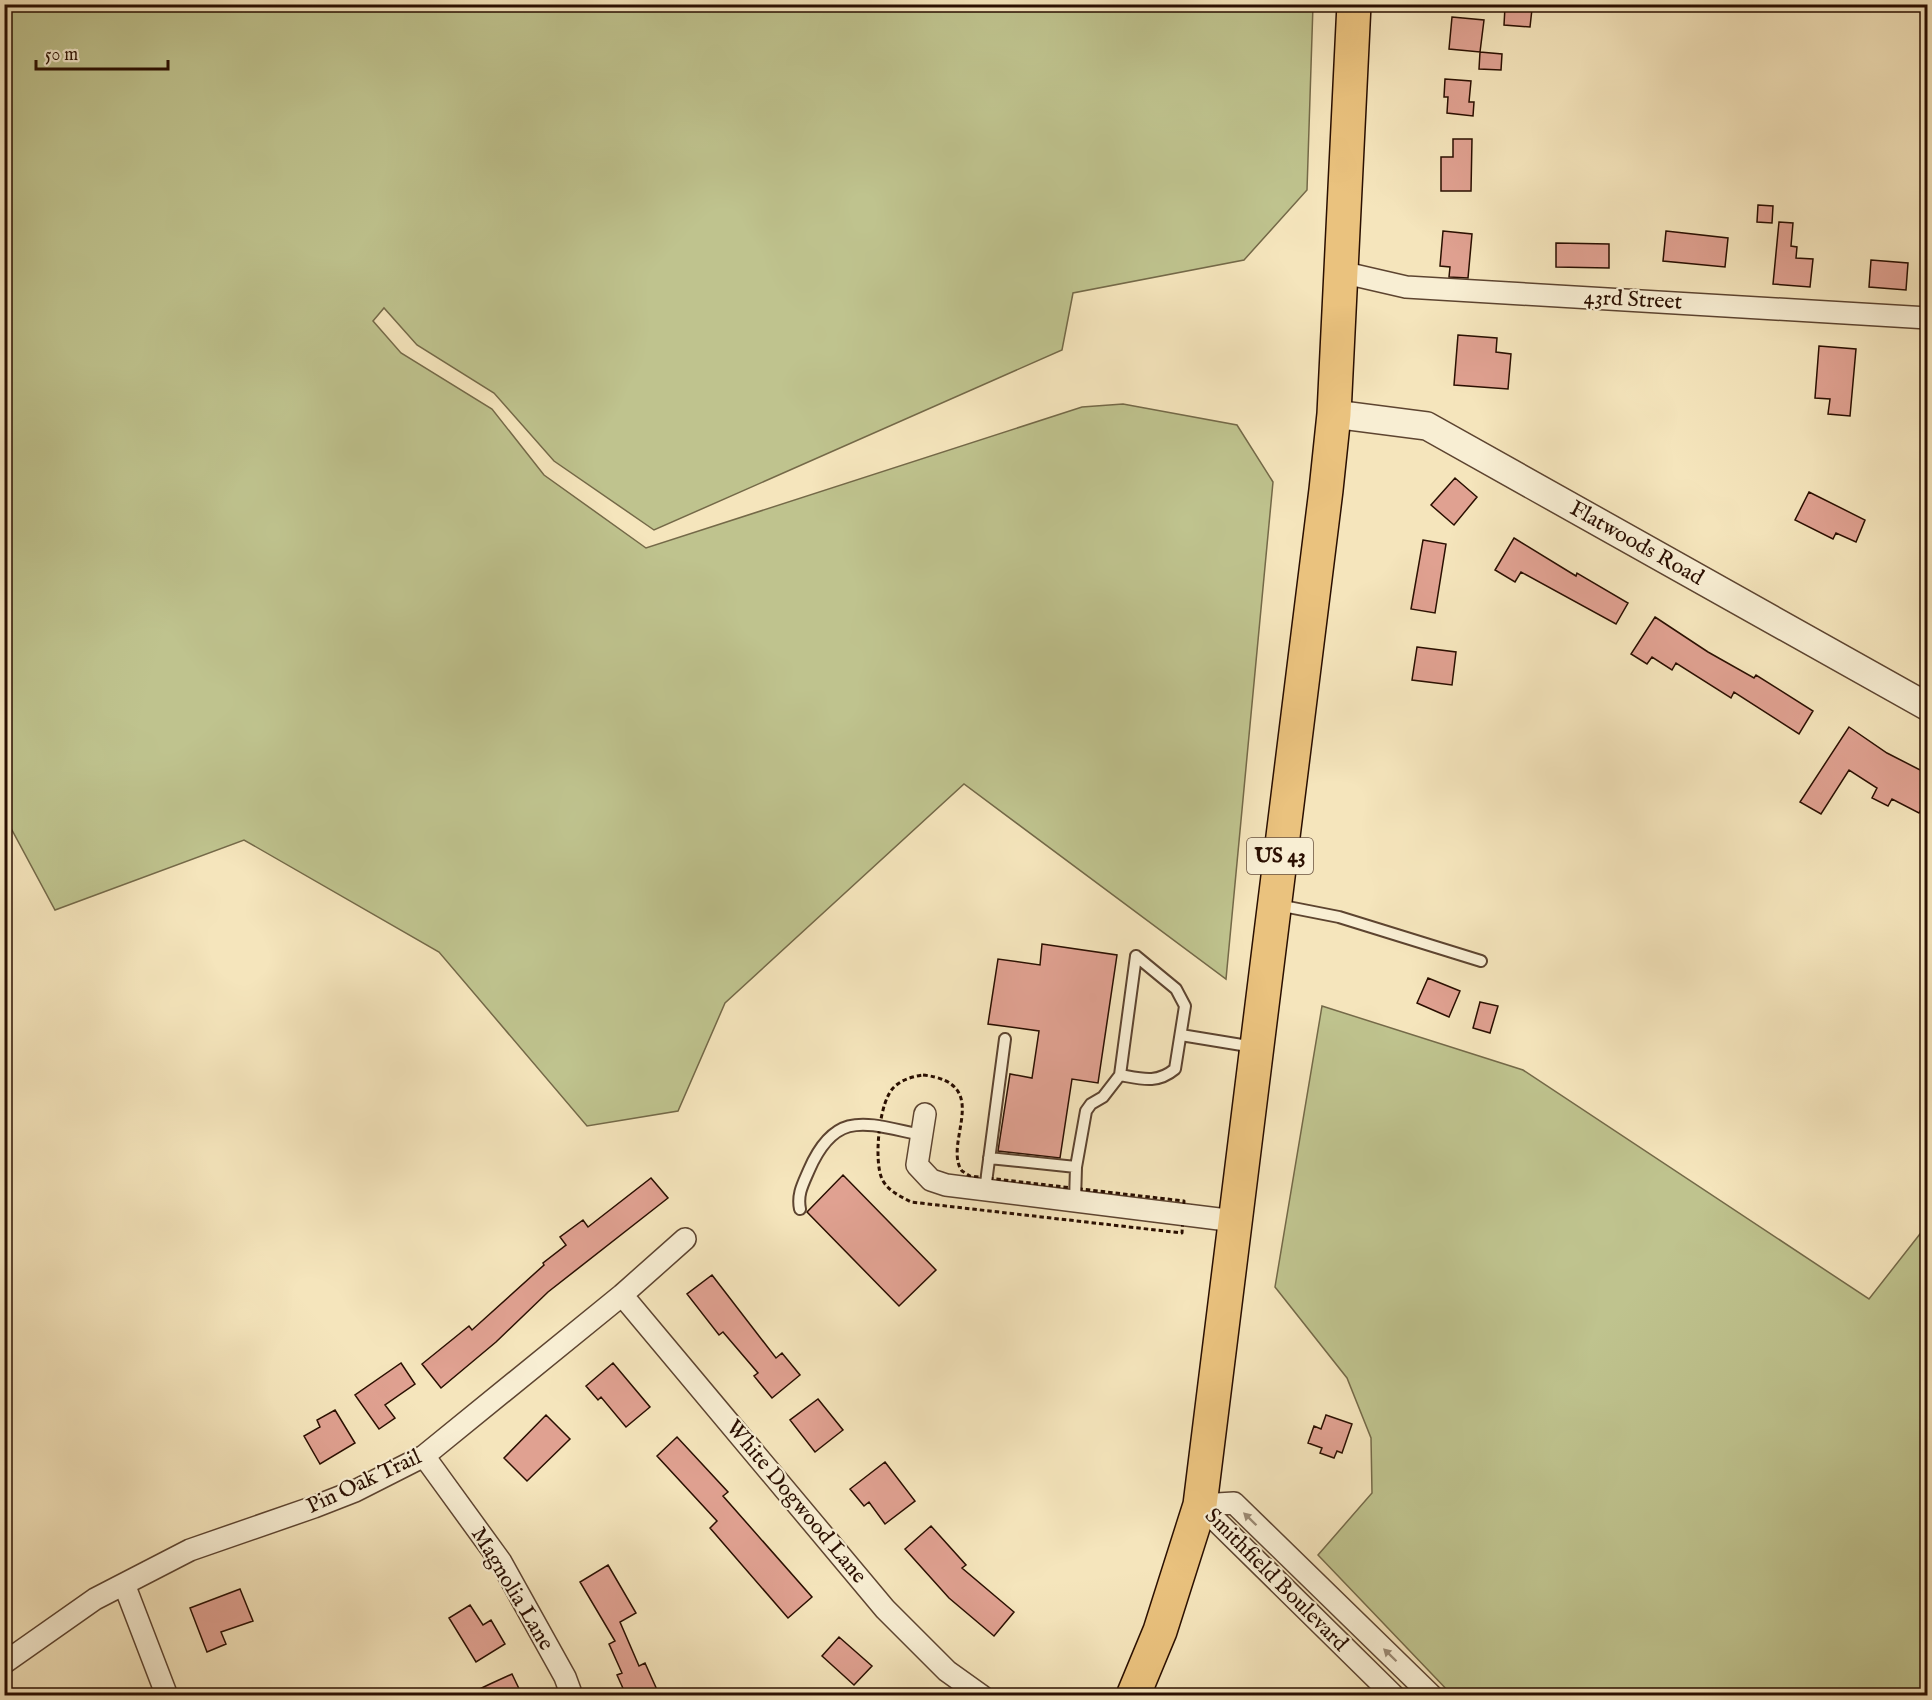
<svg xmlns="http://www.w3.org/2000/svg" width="1932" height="1700" font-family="'IM FELL English',serif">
	<rect width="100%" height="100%" fill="#f5e5bc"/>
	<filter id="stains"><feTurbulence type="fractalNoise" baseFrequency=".00333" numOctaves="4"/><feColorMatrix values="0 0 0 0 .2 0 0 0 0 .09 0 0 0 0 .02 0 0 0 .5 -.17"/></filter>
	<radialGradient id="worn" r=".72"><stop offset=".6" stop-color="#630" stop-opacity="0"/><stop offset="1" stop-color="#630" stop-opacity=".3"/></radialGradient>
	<path fill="#bfc38e" stroke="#746948" stroke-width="1.5" d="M4,5H1313L1307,190L1244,260L1073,293L1062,350L654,530L554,461L494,393L417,345L384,308L373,321L401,353L492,409L544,475L646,548L1082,407L1123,404L1237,425L1273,482L1226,979L964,784L725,1003L678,1111L587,1126L439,952L244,840L55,910L5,817Z
		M1322,1006L1523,1070L1869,1299L1927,1225V1695H1452L1318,1555L1372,1493L1371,1438L1347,1378L1275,1287Z"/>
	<path fill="#e0a191" stroke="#2a0f01" stroke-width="1.5" d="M1505,7L1532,9L1530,27L1504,25Z
		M1452,17L1484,20L1480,52L1449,49Z
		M1480,52L1502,54L1501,70L1479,69Z
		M1445,79L1471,81L1469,102H1474L1473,116L1447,113L1448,97H1444Z
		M1453,139H1472L1471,191H1441V157H1453Z
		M1758,205L1773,206L1772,223L1757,222Z
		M1779,222L1793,223L1791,246L1797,247L1796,258L1813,259L1810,287L1773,284Z
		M1443,231L1472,234L1468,278L1449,277L1450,267L1440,266Z
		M1666,231L1728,238L1725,267L1663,261Z
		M1556,243L1609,244V268L1556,267Z
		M1871,260L1908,263L1906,290L1869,287Z
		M1458,335L1497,338L1496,352L1511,354L1508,389L1454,385Z
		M1819,346L1856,349L1850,416L1828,414L1830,399L1815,398Z
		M1455,478L1477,497L1454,525L1431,505Z
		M1809,492L1865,520L1856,542L1836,533L1833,539L1795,520Z
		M1514,538L1576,576L1577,573L1628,603L1616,624L1521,572L1515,582L1495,570Z
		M1423,540L1446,544L1435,613L1411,609Z
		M1655,617L1708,652L1754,678L1756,675L1813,711L1799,734L1734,692L1731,698L1676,663L1672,670L1652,657L1647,664L1631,654Z
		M1417,647L1456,652L1452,685L1412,680Z
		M1849,727L1887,753L1928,774V796L1919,813L1892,799L1888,806L1872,798L1877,788L1849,770L1821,814L1800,802Z
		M1042,944L1117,955L1098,1083L1072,1079L1060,1158L998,1151L1010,1074L1032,1078L1039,1031L988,1024L998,959L1040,965Z
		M1428,978L1460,991L1449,1017L1417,1003Z
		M1480,1002L1498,1006L1490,1033L1473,1028Z
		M843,1175L936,1270L899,1306L807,1212Z
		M651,1178L668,1198L548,1292L496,1342L441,1388L422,1364L469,1326L472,1330L544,1265L543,1263L566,1245L560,1237L583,1220L588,1227Z
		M712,1275L776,1358L782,1353L800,1375L772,1398L754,1376L758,1373L723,1332L719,1335L687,1294Z
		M401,1363L415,1384L385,1405L395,1418L379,1429L355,1395Z
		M613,1363L650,1407L626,1427L601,1397L598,1400L586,1386Z
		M818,1399L843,1430L815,1452L790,1420Z
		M335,1410L355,1443L320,1464L304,1436L320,1427L317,1420Z
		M546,1415L570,1439L527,1481L504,1458Z
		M1326,1415L1352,1424L1342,1453L1337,1451L1334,1458L1320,1453L1322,1448L1308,1443L1314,1426L1321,1429Z
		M677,1437L728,1492L723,1496L812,1597L788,1618L710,1528L717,1521L657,1456Z
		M885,1462L915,1501L885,1524L869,1502L864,1506L850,1489Z
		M931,1526L966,1565L962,1568L1014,1612L994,1636L949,1598L905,1549Z
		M608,1565L636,1613L620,1622L639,1666L645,1663L658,1692L649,1695H626L617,1675L622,1673L609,1644L615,1641L580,1582Z
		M240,1589L253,1621L221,1632L226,1644L207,1652L190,1608Z
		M470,1605L483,1625L491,1620L505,1644L476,1662L449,1618Z
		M839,1637L872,1666L854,1685L822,1656Z
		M512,1674L522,1695H467L490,1684Z"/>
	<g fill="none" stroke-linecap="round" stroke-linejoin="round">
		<defs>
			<path id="service" d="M1278,905L1339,917L1481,961
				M1181,1035L1254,1047
				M1120,1075C1142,1079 1157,1084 1175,1069L1185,1006L1176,989L1136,956
				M989,1158L1076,1167
				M985,1190L1005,1039
				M1075,1201L1076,1167L1086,1111L1091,1104L1103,1097L1120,1075L1136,956
				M800,1209C797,1194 803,1184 809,1170C836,1108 867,1124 922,1135"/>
			<path id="minor" d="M1341,272L1406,287L1928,318
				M925,1114L917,1165L931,1180L946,1185L1235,1221
				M622,1295L885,1609L947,1671L982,1696
				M424,1456L501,1562L565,1677L572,1696
				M1200,1505L1234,1503L1432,1696
				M1200,1505L1394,1696
				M124,1584L167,1696
				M4,1663L95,1599L190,1550L314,1507L355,1491L424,1456L622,1295L685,1239"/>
			<g id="tertiary">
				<path id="s1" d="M1334,414L1427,426L1928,707"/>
			</g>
			<path id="trunk" d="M1133,1696L1160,1631L1200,1505L1326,490L1334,414L1354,4"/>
		</defs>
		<use href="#service" stroke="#5d4430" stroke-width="14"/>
		<use href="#minor" stroke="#5d4430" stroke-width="24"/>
		<use href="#tertiary" stroke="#5d4430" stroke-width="30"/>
		<use href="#trunk" stroke="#2a0f01" stroke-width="36"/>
		<path stroke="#2a0f01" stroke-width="3" stroke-dasharray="4.5 3" stroke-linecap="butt" d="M923,1075C995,1083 942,1143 962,1171L970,1176L1184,1201L1182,1233L911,1202C900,1196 888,1191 882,1179C874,1161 879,1113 888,1096C894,1082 909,1077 923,1075Z"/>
		<use href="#service" stroke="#f8eed3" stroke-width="10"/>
		<use href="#minor" stroke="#f8eed3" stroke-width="21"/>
		<use href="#tertiary" stroke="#f8eed3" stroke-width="27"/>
		<use href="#trunk" stroke="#eac27e" stroke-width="33"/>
	</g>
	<defs><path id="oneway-solid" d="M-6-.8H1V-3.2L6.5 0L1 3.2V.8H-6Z" transform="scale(1.5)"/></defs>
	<g fill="#9b8a74">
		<use href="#oneway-solid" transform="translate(1250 1519) rotate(-136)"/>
		<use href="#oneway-solid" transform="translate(1390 1655) rotate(-136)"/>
	</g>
	<g text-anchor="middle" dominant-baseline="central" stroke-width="4.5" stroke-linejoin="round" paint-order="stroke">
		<rect fill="#f8eed3" stroke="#685240" stroke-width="1.5" x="1247" y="838" width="66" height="36" rx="4.5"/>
		<g font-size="21" font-weight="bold" fill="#2a0f01">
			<text x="1280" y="856">US 43</text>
		</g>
		<g font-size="22" fill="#2a0f01" stroke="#f8eed3">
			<text transform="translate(1633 300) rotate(3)">43rd Street</text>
			<text stroke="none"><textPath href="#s1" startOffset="334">Flatwoods Road</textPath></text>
			<text transform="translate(364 1482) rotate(-25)">Pin Oak Trail</text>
			<text transform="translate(796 1502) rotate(50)">White Dogwood Lane</text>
			<text transform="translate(1276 1580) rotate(45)">Smithfield Boulevard</text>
			<text transform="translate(512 1589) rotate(59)">Magnolia Lane</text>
		</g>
	</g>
	<rect width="1932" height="1700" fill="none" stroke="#f5e5bc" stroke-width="24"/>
	<rect x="6" y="6" width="1920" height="1688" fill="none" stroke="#2a0f01" stroke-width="3"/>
	<rect x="12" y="12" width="1908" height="1676" fill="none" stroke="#2a0f01" stroke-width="1.5"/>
	<path d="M36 60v9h132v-9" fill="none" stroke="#2a0f01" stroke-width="3"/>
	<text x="45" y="60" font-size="18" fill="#2a0f01" stroke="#f8eed3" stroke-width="4.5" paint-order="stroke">50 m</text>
	<rect width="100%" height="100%" filter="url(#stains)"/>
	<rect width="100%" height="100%" fill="url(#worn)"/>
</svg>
